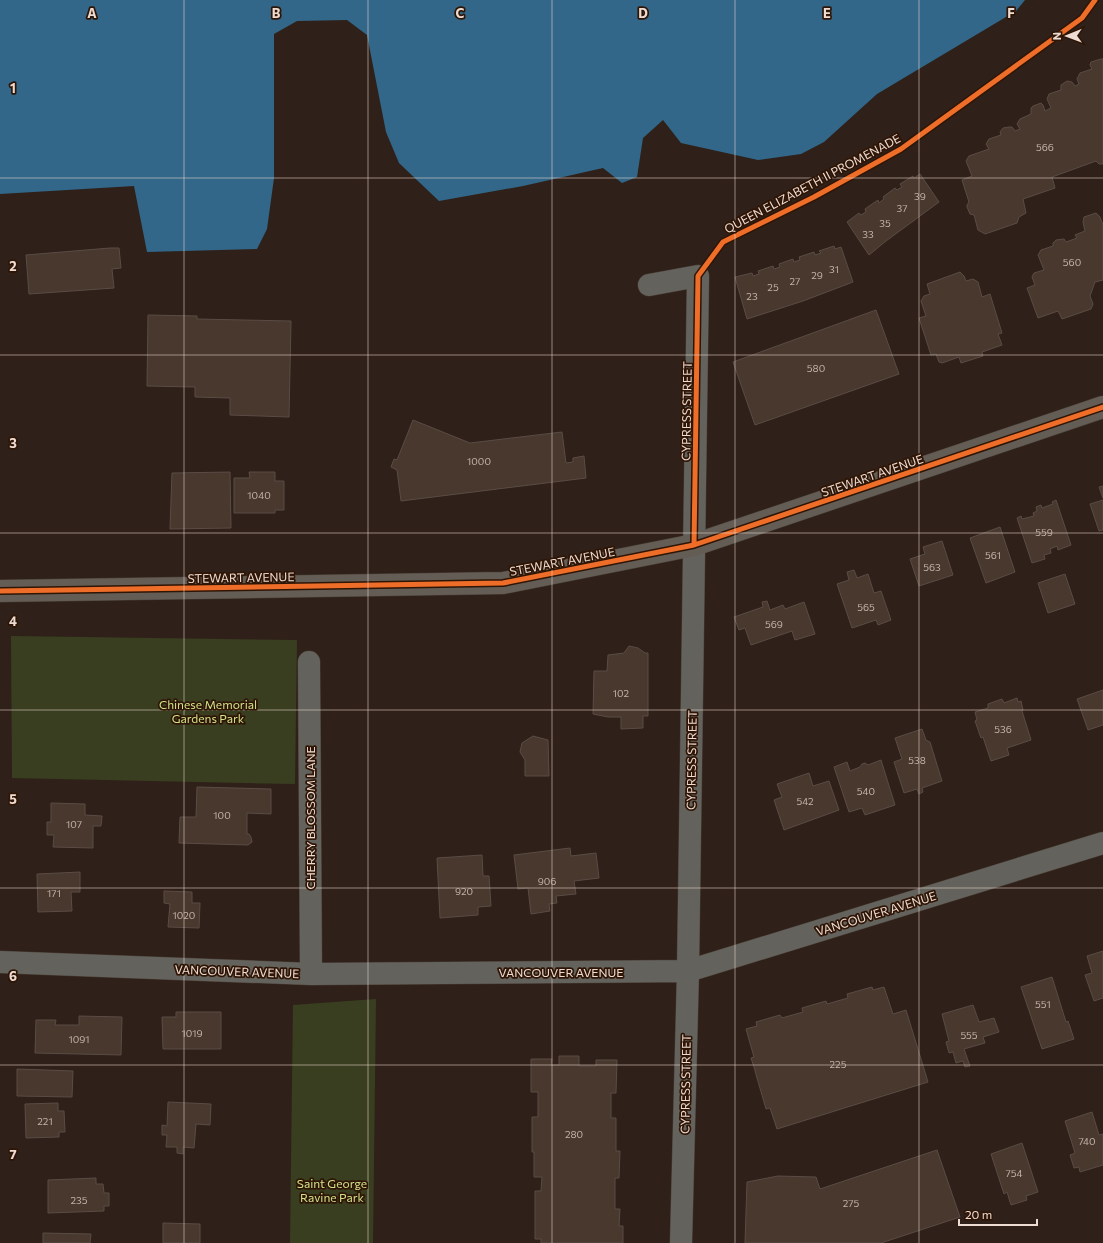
<svg xmlns="http://www.w3.org/2000/svg" width="1103" height="1243" font-family="Commissioner,sans-serif">
	<rect width="100%" height="100%" fill="#2f2119"/>
	<path fill="#393e20" d="M11,636L297,640L295,784L12,778Z
		M376,999L373,1243H290L293,1005Z"/>
	<path fill="#326789" d="M0,0H1025L1016,11L877,94L824,142L801,154L758,160L681,143L663,120L643,138L637,177L622,183L603,168L523,186L439,201L399,163L386,132L367,35L347,20L297,21L274,34V178L267,229L257,249L147,252L134,186L0,194Z"/>
	<path fill="#48382e" stroke="#5a4c45" d="M1101,59H1103V164H1099L1096,161L1052,177L1055,188L1023,199L1026,213L1019,217L1017,223L985,234L978,230L974,215L970,214L967,207V205L969,202L962,180L972,176L966,161L969,156L989,149L986,144L989,139L1001,135L1000,132L1003,128L1009,127H1012L1015,131L1020,129L1017,124L1020,119L1031,114V108L1033,106L1041,103L1043,105L1045,111L1051,108L1047,99L1049,94L1061,90V85L1067,81L1072,82L1075,86L1079,84L1077,79L1080,73L1092,69L1090,65L1091,62Z
		M920,174L939,202L886,241L869,255L847,222L859,213L861,215L866,212L865,209L878,200L879,203L884,199L883,197L895,188L897,190L902,187L900,184L913,176L914,178Z
		M1096,213L1100,217L1103,225V280L1095,282L1090,296L1093,304L1091,309L1062,319L1058,311L1038,318L1027,288L1035,285L1032,277L1034,273L1044,270L1038,255L1041,250L1053,246V243L1056,240L1064,239L1066,242L1077,238L1075,235L1085,231L1083,222L1084,217Z
		M834,246L835,249L841,247L853,282L803,301L747,319L735,277L752,273L753,276L759,274L758,271L773,266L774,269L780,267L779,264L793,259L794,262L800,260L799,257L814,252L815,255L821,253L819,251Z
		M110,248H119L121,268L112,269L114,288L29,294L26,255Z
		M960,272L964,276L966,281L973,279L978,282L982,297L990,294L1002,333L998,334L1002,345L982,352L983,356L961,363L959,357L942,363L939,362L936,354L931,355L919,318L926,316L921,301L924,296L930,294L927,284Z
		M876,310L899,374L755,425L733,362Z
		M148,315L197,316V319L291,321L289,417L230,415V398L195,397V387L147,386Z
		M413,420L470,443L562,432L566,463L573,462V458L584,456L586,478L401,501L397,470L391,467L394,459L397,460Z
		M230,472L231,528L170,529L172,473Z
		M249,472H275V481H284V510H275V513H234V478H250Z
		M1103,486V498L1099,487Z
		M1056,500L1071,545L1058,550L1057,546L1050,549L1051,553L1044,555L1045,559L1032,563L1017,518L1021,516L1022,519L1034,516L1033,513L1037,511L1036,507L1041,505L1042,508L1053,504L1052,502Z
		M1103,500V530L1099,531L1090,504Z
		M1000,527L1015,572L986,583L970,538Z
		M942,541L953,575L919,586L910,559L925,554L923,547Z
		M854,570L857,578L868,574L874,593L881,591L891,620L878,625L876,620L852,628L837,584L849,580L847,572Z
		M1065,574L1075,604L1048,613L1038,583Z
		M767,601L770,610L783,605L785,609L804,602L815,634L795,640L792,631L751,645L745,628L739,630L734,617L763,607L762,602Z
		M629,646L638,648L645,653H648V716H643V728L621,729V717H608L593,714L594,671H607L608,655L624,653Z
		M1103,690V725L1088,730L1077,699Z
		M1017,698L1018,702L1021,701L1023,710L1022,711L1031,740L1007,748L1009,755L991,761L983,737L981,738L975,721L977,720L975,712L988,708V704L1002,699L1004,703Z
		M922,729L926,740L930,742L942,781L922,788L923,792L919,794L917,789L904,793L894,762L902,759L895,738Z
		M533,736L548,740L549,776H525V760L520,752L522,743Z
		M881,760L895,805L865,815L862,808L849,812L834,767L847,762L850,771L860,767L862,764L865,763L868,765Z
		M809,773L813,786L829,781L839,810L784,830L774,800L782,797L777,784Z
		M197,787L271,789V814L247,813V834H249L251,837L252,842L248,845L179,843L180,817H196Z
		M51,803L85,804V815L102,816L101,826H93V848L53,847L54,835H47V822H51Z
		M570,848L571,856L596,853L599,878L574,881L576,894L556,896L557,903L549,904L550,911L531,914L528,888L518,889L514,855Z
		M482,855L483,876H489L491,906L478,907V915L440,918L437,858Z
		M80,872V892H71L72,911L38,912L37,874Z
		M164,891L192,892V903H200L199,928L168,927L170,904L164,903Z
		M1103,951V998L1094,1001L1085,975L1092,973L1087,956Z
		M1052,977L1066,1022L1068,1021L1074,1039L1042,1049L1021,987Z
		M872,987L873,990L884,987L893,1014L906,1010L928,1082L777,1129L770,1108L766,1109L755,1071V1070L751,1058L754,1057L746,1029L757,1026L756,1022L780,1015L782,1018L803,1012L802,1008L826,1001L827,1004L848,998L847,994Z
		M973,1005L979,1022L994,1018L999,1032L983,1037L985,1043L964,1049L970,1066L965,1067L963,1061L956,1063L953,1052L949,1053L946,1042L949,1041L942,1014Z
		M176,1012H221V1049H163L162,1017H176Z
		M79,1016L122,1017L121,1055L35,1053L36,1020H56L55,1025H79Z
		M559,1056H579V1066H596V1060H617L616,1093H611V1118H616V1151H620L619,1178H615V1209H620L619,1226H623V1243H541V1239H535V1191H541L542,1177H534V1152H532V1117H538V1092H531V1059H552L551,1065H559Z
		M17,1069L73,1071L72,1097L17,1096Z
		M168,1102L211,1104L210,1125L196,1124L194,1148L183,1147V1154L177,1153V1147H166L167,1135H162V1125L167,1126Z
		M58,1103V1111H64L65,1132H59V1137L26,1138L25,1104Z
		M1092,1112L1099,1135L1103,1134V1165L1080,1172L1079,1167L1074,1168L1070,1155L1075,1153L1065,1121Z
		M1022,1143L1038,1192L1026,1196L1027,1200L1011,1205L1007,1192L1004,1194L991,1154Z
		M937,1150L960,1217L881,1243H745L747,1182L778,1176L816,1177L820,1189Z
		M96,1178V1184H103L104,1193H109V1206H104V1211L48,1213V1180Z
		M163,1223L200,1224V1243H163Z
		M43,1233L91,1234L90,1243H43Z"/>
	<g fill="none" stroke-linecap="round" stroke-linejoin="round">
		<defs>
			<path id="minor" d="M649,285L698,276L688,971L681,1243
				M309,662L311,974
				M0,962L311,974L688,971L1103,843"/>
			<path id="highway" d="M0,591L503,583L694,545L1103,407"/>
		</defs>
		<use href="#minor" stroke="#483c34" stroke-width="23"/>
		<use href="#highway" stroke="#483c34" stroke-width="23"/>
		<use href="#minor" stroke="#63625c" stroke-width="22"/>
		<use href="#highway" stroke="#635d55" stroke-width="22"/>
		<defs>
			<path id="cycleway" d="M694,545L698,276L723,242L814,197L901,149L1082,18L1095,0
				M0,591L503,583L694,545L1103,407"/>
		</defs>
		<use href="#cycleway" stroke="#2f1505" stroke-width="8"/>
		<use href="#cycleway" stroke="#ee6e29" stroke-width="5"/>
	</g>
	<path fill="none" stroke="#eedbd1" stroke-width="1" stroke-opacity="0.55" d="M184,0V1243M368,0V1243M552,0V1243M735,0V1243M919,0V1243M0,178H1103M0,355H1103M0,533H1103M0,710H1103M0,888H1103M0,1065H1103"/>
	<g text-anchor="middle" dominant-baseline="central" stroke-width="3.5" stroke-linejoin="round" paint-order="stroke">
		<g font-size="10" fill="#c4b2a8">
			<text x="1045" y="147">566</text>
			<text x="920" y="196">39</text>
			<text x="902" y="208">37</text>
			<text x="885" y="223">35</text>
			<text x="868" y="234">33</text>
			<text x="1072" y="262">560</text>
			<text x="834" y="269">31</text>
			<text x="817" y="275">29</text>
			<text x="795" y="281">27</text>
			<text x="773" y="287">25</text>
			<text x="752" y="296">23</text>
			<text x="816" y="368">580</text>
			<text x="479" y="461">1000</text>
			<text x="259" y="495">1040</text>
			<text x="1044" y="532">559</text>
			<text x="993" y="555">561</text>
			<text x="932" y="567">563</text>
			<text x="866" y="607">565</text>
			<text x="774" y="624">569</text>
			<text x="621" y="693">102</text>
			<text x="1003" y="729">536</text>
			<text x="917" y="760">538</text>
			<text x="866" y="791">540</text>
			<text x="805" y="801">542</text>
			<text x="222" y="815">100</text>
			<text x="74" y="824">107</text>
			<text x="547" y="881">906</text>
			<text x="464" y="891">920</text>
			<text x="54" y="893">171</text>
			<text x="184" y="915">1020</text>
			<text x="1043" y="1004">551</text>
			<text x="192" y="1033">1019</text>
			<text x="969" y="1035">555</text>
			<text x="79" y="1039">1091</text>
			<text x="838" y="1064">225</text>
			<text x="45" y="1121">221</text>
			<text x="574" y="1134">280</text>
			<text x="1087" y="1141">740</text>
			<text x="1014" y="1173">754</text>
			<text x="79" y="1200">235</text>
			<text x="851" y="1203">275</text>
		</g>
		<g font-size="12" fill="#eedbd1" stroke="#2f1505">
			<text transform="translate(812 183) rotate(-28)">QUEEN ELIZABETH II PROMENADE</text>
			<text transform="translate(686 411) rotate(-89)">CYPRESS STREET</text>
			<text transform="translate(872 475) rotate(-19)">STEWART AVENUE</text>
			<text transform="translate(562 561) rotate(-11)">STEWART AVENUE</text>
			<text transform="translate(241 577) rotate(-1)">STEWART AVENUE</text>
			<text transform="translate(691 760) rotate(-89)">CYPRESS STREET</text>
			<text transform="translate(310 818) rotate(-90)">CHERRY BLOSSOM LANE</text>
			<text transform="translate(876 913) rotate(-17)">VANCOUVER AVENUE</text>
			<text transform="translate(237 971) rotate(2)">VANCOUVER AVENUE</text>
			<text x="561" y="972">VANCOUVER AVENUE</text>
			<text transform="translate(685 1084) rotate(-89)">CYPRESS STREET</text>
		</g>
		<g font-size="12" fill="#cfe389" stroke="#2f1505">
			<text x="208" y="704">Chinese Memorial<tspan x="208" dy="14">Gardens Park</tspan></text>
			<text x="332" y="1183">Saint George<tspan x="332" dy="14">Ravine Park</tspan></text>
		</g>
	</g>
	<g font-size="13" text-anchor="middle" font-weight="bold" fill="#eedbd1" stroke="#2f1505" stroke-width="3.5" stroke-linejoin="round" paint-order="stroke">
		<text x="92" y="18">A</text>
		<text x="276" y="18">B</text>
		<text x="460" y="18">C</text>
		<text x="643" y="18">D</text>
		<text x="827" y="18">E</text>
		<text x="1011" y="18">F</text>
		<text x="13" y="93">1</text>
		<text x="13" y="271">2</text>
		<text x="13" y="448">3</text>
		<text x="13" y="626">4</text>
		<text x="13" y="804">5</text>
		<text x="13" y="981">6</text>
		<text x="13" y="1159">7</text>
	</g>
	<g transform="translate(1067 36) rotate(269)" stroke="#2f1505" stroke-width="3" paint-order="stroke">
	<path d="M0-3L7 15L0 10L-7 15Z" fill="#eedbd1"/>
	<text y="-6" font-size="11" font-weight="bold" text-anchor="middle" fill="#eedbd1">N</text>
	</g>
	<path d="M959 1219v6h78v-6" fill="none" stroke="#eedbd1" stroke-width="2"/>
	<text x="965" y="1219" font-size="12" fill="#eedbd1" stroke="#2f1505" stroke-width="3" paint-order="stroke">20 m</text>
</svg>
